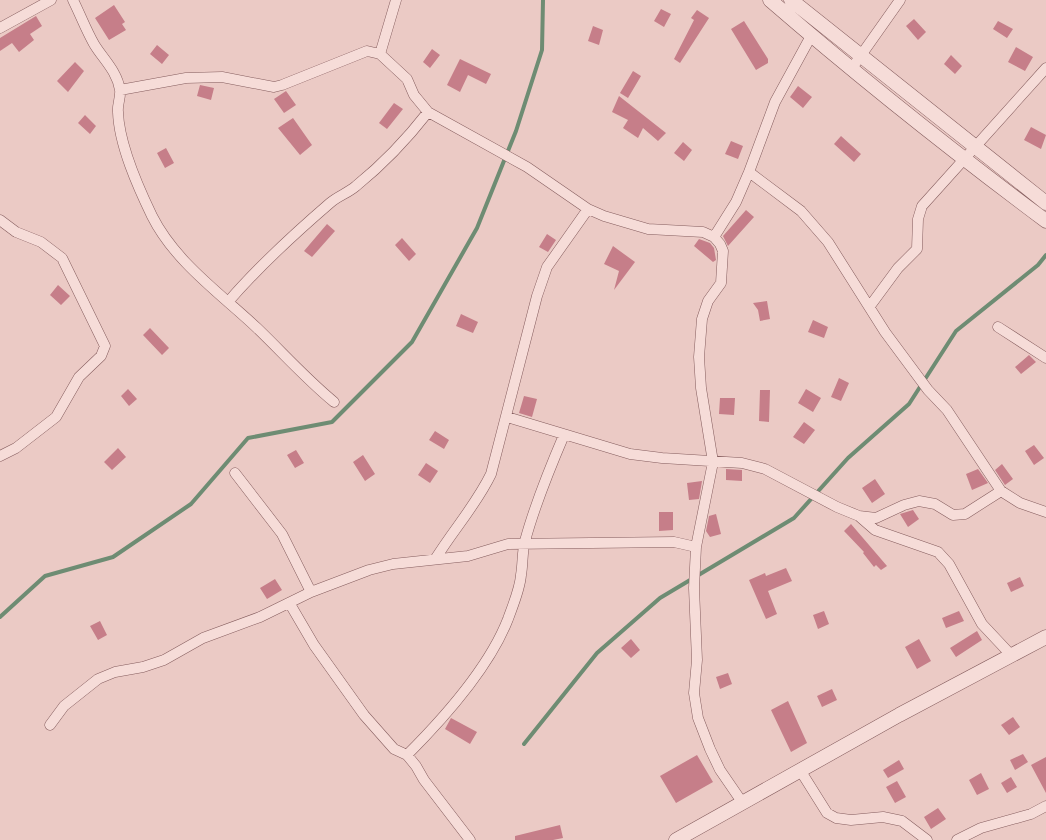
<svg xmlns="http://www.w3.org/2000/svg" width="1046" height="840" font-family="'Crimson Pro',serif">
	<rect width="100%" height="100%" fill="#ebcac5"/>
	<g fill="none" stroke-linecap="round" stroke-linejoin="round">
		<path stroke="#6e8c73" stroke-width="4" d="M0,617L45,576L113,557L191,504L248,438L332,422L412,342L477,228L516,131L542,50L543,0
			M524,744L597,653L660,598L794,518L848,458L909,404L956,331L1038,265L1046,255"/>
	</g>
	<path fill="#c67e89" d="M114,5L125,22L122,24L126,30L109,40L95,18Z
		M661,9L671,14L664,27L654,21Z
		M697,10L709,18L680,63L674,59L694,20L691,18Z
		M36,16L42,26L30,34L34,40L19,52L12,43L0,51V38Z
		M914,19L926,32L918,40L906,26Z
		M744,21L768,59V63L756,70L731,29Z
		M998,21L1013,29L1007,38L993,29Z
		M593,26L603,30L599,45L588,41Z
		M157,45L169,55L162,64L150,54Z
		M1016,47L1033,57L1025,71L1008,62Z
		M432,49L440,55L430,68L423,62Z
		M951,55L962,66L955,74L944,64Z
		M460,59L491,74L486,84L468,75L460,92L447,85Z
		M75,62L84,71L68,92L57,81Z
		M633,71L641,76L628,98L620,93Z
		M200,85L214,88L211,100L197,96Z
		M798,86L812,97L803,108L790,97Z
		M286,91L296,105L284,113L274,99Z
		M619,96L666,133L658,141L643,128L638,138L623,128L628,120L612,112Z
		M394,103L403,109L387,129L379,123Z
		M85,115L96,126L90,134L78,123Z
		M293,118L312,145L300,155L278,128Z
		M1031,127L1046,135L1041,149L1024,140Z
		M841,136L861,154L854,162L834,144Z
		M731,141L743,146L738,159L725,154Z
		M683,142L692,150L684,161L674,153Z
		M166,148L174,163L165,168L157,153Z
		M746,210L754,217L728,246L723,236Z
		M327,224L335,231L312,257L304,251Z
		M547,234L556,240L548,252L539,247Z
		M402,238L416,254L409,261L395,245Z
		M699,239L710,243L714,248L716,260L713,262L694,246Z
		M613,246L635,262L614,290L619,271L604,264Z
		M58,285L70,296L61,305L50,295Z
		M767,301L770,319L760,321L758,310L753,303Z
		M461,314L478,322L473,333L456,326Z
		M813,320L828,327L824,338L808,332Z
		M150,328L169,348L162,355L143,335Z
		M1029,355L1036,362L1021,374L1015,367Z
		M839,378L849,383L841,401L831,397Z
		M128,389L137,399L129,406L121,396Z
		M806,389L821,398L813,412L798,403Z
		M760,390H770L769,422L759,421Z
		M524,396L537,399L532,417L519,413Z
		M720,398H735L734,415L719,414Z
		M804,422L815,430L804,444L793,437Z
		M435,431L449,440L444,449L429,440Z
		M1034,445L1044,458L1034,465L1025,451Z
		M118,448L126,457L112,470L104,462Z
		M296,450L304,463L295,468L287,455Z
		M363,455L375,474L365,481L353,462Z
		M426,463L438,471L430,483L418,475Z
		M1002,464L1013,479L1005,485L995,470Z
		M726,469L742,470V481L726,480Z
		M978,469L988,483L972,490L966,474Z
		M875,479L885,494L872,503L862,488Z
		M702,481L699,499L689,500L687,483Z
		M913,510L919,519L908,527L900,514Z
		M659,512H673V530L659,531Z
		M716,514L721,534L710,537L706,531L709,516Z
		M851,524L887,566L881,570L876,565L874,567L863,553L864,552L844,531Z
		M786,568L792,581L768,591L777,614L766,619L749,580L765,573L766,576Z
		M1020,577L1024,586L1011,592L1007,583Z
		M275,579L282,590L267,599L260,588Z
		M824,611L829,624L818,629L813,615Z
		M959,611L964,621L946,628L942,618Z
		M100,621L107,635L98,640L90,626Z
		M977,631L982,640L956,657L950,648Z
		M631,639L640,650L631,658L621,648Z
		M919,639L931,661L917,669L905,647Z
		M728,673L732,684L720,689L716,677Z
		M832,689L837,700L822,707L817,696Z
		M788,701L807,743L791,752L771,710Z
		M1013,717L1020,727L1009,735L1001,725Z
		M451,718L477,732L470,744L445,729Z
		M1023,754L1028,762L1015,770L1010,760Z
		M697,755L713,782L676,803L660,776Z
		M1046,757V793L1031,765Z
		M899,760L904,769L888,778L883,770Z
		M981,773L989,789L977,795L969,780Z
		M1011,777L1017,787L1007,793L1001,783Z
		M897,781L906,797L895,803L886,787Z
		M938,808L946,819L931,829L924,817Z
		M560,825L563,838L553,840H515V836Z"/>
	<g fill="none" stroke-linecap="round" stroke-linejoin="round">
		<defs>
			<path id="minor" d="M73,0C80,14 86,30 94,44C103,59 117,71 120,90C121,97 117,105 118,112C119,145 138,187 152,216C175,262 221,294 257,328C283,353 306,379 334,402
				M0,28L51,0
				M380,54L396,0
				M852,68L900,0
				M120,90L186,78L222,77L274,87L282,85L367,51L380,54L407,79L414,95L428,112L527,167L588,209L604,216L648,229L703,232L714,237L720,244L723,251L721,283L708,301L702,319L699,357L701,388L713,462L696,547L694,588L697,660L694,693L698,718L710,749L720,770L742,802
				M749,172L801,211L828,242L885,332L928,390L947,410L1001,491L1020,503L1046,512
				M0,220L16,232L41,242L62,258L105,346L101,356L79,377L56,417L16,448L0,456
				M714,237L736,202L749,172L775,102L811,36
				M228,302C259,266 294,234 330,203C338,196 348,193 356,186C382,165 407,139 428,112
				M870,306L898,268L917,249L918,219L922,206L1046,68
				M998,327L1046,358
				M507,417L630,454L662,458L742,463L765,469L837,507L859,516L876,518L904,505L919,501L935,504L953,515L965,514L1001,491
				M235,473L282,534L311,592
				M860,517L875,530L938,552L949,564L982,624L1012,656
				M436,558C454,529 476,505 491,474L537,296L547,267L588,209
				M290,604L314,645L364,715L394,749L407,755L416,766L424,780L470,840
				M50,725L64,706L98,679L115,672L143,667L164,660L203,638L260,617L311,592L369,570L393,564L468,556L508,544L674,542L696,547
				M407,755C444,718 489,668 508,619C513,605 520,589 521,575C523,564 522,552 525,541C535,504 549,470 564,435
				M800,770L827,813L836,818L851,820L883,817L902,821L927,840
				M957,840L981,828L1031,814L1046,806"/>
			<path id="tertiary" d="M770,0C859,77 951,150 1046,221
				M791,0L1046,203
				M676,840L899,715L1046,637"/>
		</defs>
		<use href="#minor" stroke="#855d5e" stroke-width="11"/>
		<use href="#tertiary" stroke="#855d5e" stroke-width="15"/>
		<use href="#minor" stroke="#f6dcd8" stroke-width="10"/>
		<use href="#tertiary" stroke="#f6dcd8" stroke-width="14"/>
	</g>
</svg>
